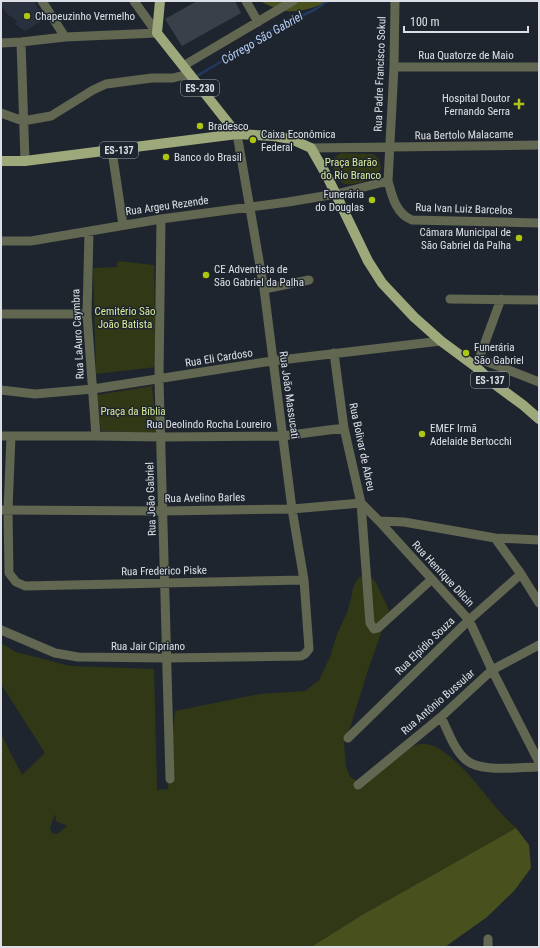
<svg xmlns="http://www.w3.org/2000/svg" width="540" height="948" font-family="'Roboto Condensed',sans-serif">
	<rect width="100%" height="100%" fill="#1f252e"/>
	<path fill="#29313f" d="M1,1H34L45,19L25,31L15,24L17,21L7,14L1,5Z"/>
	<path fill="#313815" fill-rule="evenodd" d="M341,153L373,154L379,159L381,168C379,171 378,174 375,176C369,181 348,188 341,182C337,178 334,170 332,165L334,158Z
		M118,261L154,265L156,367L96,374L93,268L117,267Z
		M152,386L157,433L101,431L97,395Z
		M367,574L375,581L389,610L367,673L350,728L344,743L346,767L350,777L359,782C376,771 398,752 416,745C440,735 476,783 489,799C497,809 506,819 516,828L362,915L311,947H1V734L22,775L45,753L1,684V643L16,652L70,666L154,669L157,790L168,789L175,711L260,694L305,691L319,680L330,657L337,634L347,613L351,599L353,588L358,578ZM55,814L56,821L67,826L57,834L52,833L50,828Z"/>
	<path fill="#48511d" d="M260,1H329C314,8 295,15 278,9C272,7 266,4 260,1Z
		M516,828L529,845L531,868L514,891L487,917L445,947H311L362,915Z"/>
	<g fill="none" stroke-linecap="round" stroke-linejoin="round">
		<path stroke="#213960" stroke-width="2.5" d="M197,76L254,42L264,34L316,9L328,1"/>
	</g>
	<path fill="#3a404a" d="M197,1H235L241,13L182,46L165,19Z"/>
	<g fill="none" stroke-linecap="round" stroke-linejoin="round">
		<path stroke="#616751" stroke-width="9" d="M42,1L65,37
			M134,1L157,33
			M246,1L258,22
			M21,42L25,161
			M1,43L21,42L65,37L157,33
			M183,66L293,1
			M394,67H539
			M1,113L23,121L51,116L93,90L106,84L152,78H173L188,74
			M311,148L539,145
			M112,151L123,225
			M388,181C392,196 396,214 412,220L539,223
			M161,219L159,379L170,779
			M89,232L87,314L96,436
			M1,241H31L161,219L288,202L336,194L388,181L394,67L395,1
			M264,289L309,280
			M450,299L539,300
			M1,314H87
			M334,353L344,428L361,503L379,521L404,522L495,538L539,540
			M480,359L539,382
			M476,367L501,299
			M1,390L35,394L93,389L272,361L441,341
			M1,436H96L161,437L283,436L344,428
			M11,436L8,510L9,573L16,582L25,586L304,580
			M1,510L163,511L292,509L361,503L370,623L374,629L378,628L432,579
			M379,521L469,620L492,670L539,762
			M495,538L521,574L539,603
			M1,630L55,653L78,657L167,658L301,656L305,654L309,649L304,580L292,509L264,289L237,134
			M441,717C448,731 454,750 466,760C481,773 519,767 539,767
			M348,738L469,620L521,574
			M358,785L441,717L492,670L539,645
			M488,939V947"/>
		<path stroke="#9ea97b" stroke-width="10" d="M160,1L157,33L237,134
			M1,161H25L237,134L273,136L291,139L311,148L327,176L368,261L382,283L414,317L441,341L476,367L493,383L523,405L539,419"/>
	</g>
	<g fill="#acc611" stroke="#1f252e" stroke-width="1.5">
		<circle cx="27" cy="16" r="4"/>
		<path d="M517 98h4v4h4v4h-4v4h-4v-4h-4v-4h4z"/>
		<circle cx="200" cy="126" r="4"/>
		<circle cx="253" cy="140" r="4"/>
		<circle cx="166" cy="157" r="4"/>
		<circle cx="372" cy="200" r="4"/>
		<circle cx="519" cy="238" r="4"/>
		<circle cx="206" cy="275" r="4"/>
		<circle cx="466" cy="353" r="4"/>
		<circle cx="422" cy="434" r="4"/>
	</g>
	<g text-anchor="middle" dominant-baseline="central" stroke-width="3" stroke-linejoin="round" paint-order="stroke">
		<g fill="#1f252e" stroke="#a3a8af" stroke-width="1">
			<rect x="181" y="80" width="38" height="16" rx="3"/>
			<rect x="100" y="142" width="38" height="16" rx="3"/>
			<rect x="471" y="372" width="38" height="16" rx="3"/>
		</g>
		<g font-size="10" font-weight="bold" fill="#dce0e6">
			<text x="200" y="88">ES-230</text>
			<text x="119" y="150">ES-137</text>
			<text x="490" y="380">ES-137</text>
		</g>
		<g font-size="11" fill="#dce0e6" stroke="#1f252e" text-anchor="start">
			<text x="35" y="16">Chapeuzinho Vermelho</text>
			<text x="510" y="98" text-anchor="end">Hospital Doutor<tspan x="510" dy="13">Fernando Serra</tspan></text>
			<text x="208" y="126">Bradesco</text>
			<text x="261" y="134">Caixa Econômica<tspan x="261" dy="13">Federal</tspan></text>
			<text x="174" y="157">Banco do Brasil</text>
			<text x="364" y="194" text-anchor="end">Funerária<tspan x="364" dy="13">do Douglas</tspan></text>
			<text x="511" y="232" text-anchor="end">Câmara Municipal de<tspan x="511" dy="13">São Gabriel da Palha</tspan></text>
			<text x="214" y="269">CE Adventista de<tspan x="214" dy="13">São Gabriel da Palha</tspan></text>
			<text x="474" y="347">Funerária<tspan x="474" dy="13">São Gabriel</tspan></text>
			<text x="430" y="428">EMEF Irmã<tspan x="430" dy="13">Adelaide Bertocchi</tspan></text>
		</g>
		<g font-size="11" fill="#dce0e6" stroke="#1f252e">
			<text x="466" y="55">Rua Quatorze de Maio</text>
			<text transform="translate(380 74) rotate(-88)">Rua Padre Francisco Sokul</text>
			<text transform="translate(464 135) rotate(-1)">Rua Bertolo Malacarne</text>
			<text transform="translate(167 206) rotate(-8)">Rua Argeu Rezende</text>
			<text transform="translate(464 209) rotate(2)">Rua Ivan Luiz Barcelos</text>
			<text transform="translate(78 334) rotate(-93)">Rua LaAuro Caymbra</text>
			<text transform="translate(219 358) rotate(-9)">Rua Eli Cardoso</text>
			<text transform="translate(289 395) rotate(82)">Rua João Massucati</text>
			<text x="209" y="424">Rua Deolindo Rocha Loureiro</text>
			<text transform="translate(362 447) rotate(78)">Rua Bolivar de Abreu</text>
			<text transform="translate(205 498) rotate(-1)">Rua Avelino Barles</text>
			<text transform="translate(151 499) rotate(-92)">Rua João Gabriel</text>
			<text transform="translate(164 571) rotate(-1)">Rua Frederico Piske</text>
			<text transform="translate(443 574) rotate(47)">Rua Henrique Dilcin</text>
			<text x="148" y="646">Rua Jair Cipriano</text>
			<text transform="translate(425 646) rotate(-44)">Rua Elpídio Souza</text>
			<text transform="translate(438 702) rotate(-41)">Rua Antônio Bussular</text>
		</g>
		<g font-size="11" fill="#d9eb9a" stroke="#1f252e">
			<text x="351" y="162">Praça Barão<tspan x="351" dy="13">do Rio Branco</tspan></text>
			<text x="125" y="311">Cemitério São<tspan x="125" dy="13">João Batista</tspan></text>
			<text x="133" y="411">Praça da Bíblia</text>
		</g>
		<g font-size="12" font-style="italic" fill="#b6cff8" stroke="#1f252e">
			<text transform="translate(262 38) rotate(-30)">Córrego São Gabriel</text>
		</g>
	</g>
	<rect width="540" height="948" fill="none" stroke="#dce0e6" stroke-width="4"/>
	<path d="M404 26v6h124v-6" fill="none" stroke="#dce0e6" stroke-width="2"/>
	<text x="410" y="26" font-size="12" fill="#dce0e6" stroke="#1f252e" stroke-width="3" paint-order="stroke">100 m</text>
</svg>
